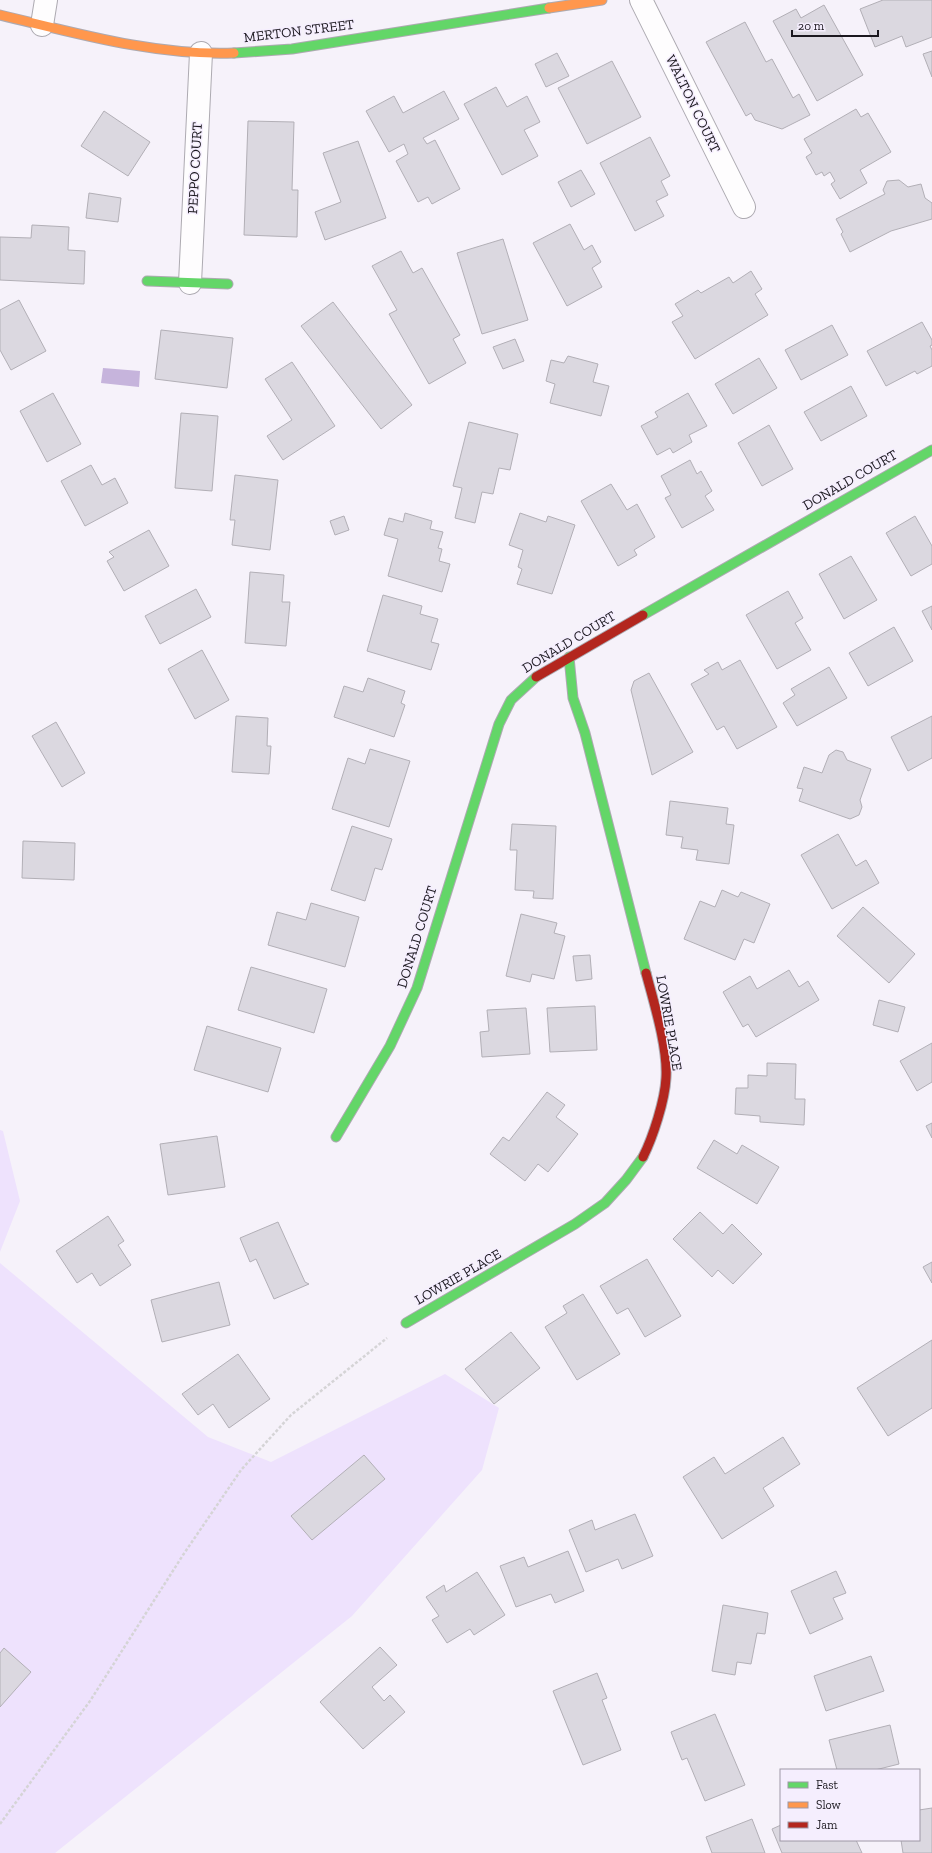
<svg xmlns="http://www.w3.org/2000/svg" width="932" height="1853" font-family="'Zilla Slab',serif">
	<rect width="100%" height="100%" fill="#f6f2fa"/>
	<path fill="#eee2fd" d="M0,1130L3,1131L20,1201L0,1252Z
		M0,1263L208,1437L271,1462L445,1374L499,1408L482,1470L352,1616L55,1853H0Z"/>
	<path fill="#c6b4dc" d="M103,368L140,371L139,387L101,383Z"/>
	<path fill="#dbd8e0" stroke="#b2afb6" d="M883,0H932V37L906,47L902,36L875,47L860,9Z
		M824,5L863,75L817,101L773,21L796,9L801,18Z
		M745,22L766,62L772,59L793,98L799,94L810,115L782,129L755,120L751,113L746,116L706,42Z
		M932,51V77L923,54Z
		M557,53L569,76L546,87L535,64Z
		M612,61L641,117L587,144L558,88Z
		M496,87L507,107L527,96L540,122L524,130L538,156L502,175L464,104Z
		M444,91L459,119L423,138L427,144L435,140L460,189L432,204L428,197L418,202L396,161L408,154L404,144L389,152L366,111L394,96L403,113Z
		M856,109L861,117L868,113L891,152L860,170L867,183L840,199L831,184L835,181L830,172L824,176L822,172L816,175L806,157L812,153L804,139Z
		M104,111L150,142L128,176L81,146Z
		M248,121L294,122L292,190H298L297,237L244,235Z
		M650,137L670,176L661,181L668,195L656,201L664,216L635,231L600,163Z
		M358,141L386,218L325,240L315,212L341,202L323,153Z
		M581,170L595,194L571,207L558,182Z
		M899,180L908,187L921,184L925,198L932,203V219L891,231L850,252L841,234L843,232L836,219L885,194L883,190L887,181Z
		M89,193L121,198L118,222L86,218Z
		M570,224L584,250L592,245L601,262L592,268L602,287L567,306L533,243Z
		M32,225L69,227L68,250L85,251L84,284L0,280V237L31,238Z
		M503,239L528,320L482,334L457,253Z
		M401,251L413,273L422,268L460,335L453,339L466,363L429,384L389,314L397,310L372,266Z
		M751,271L762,289L755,294L768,315L695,359L672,322L683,316L675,304L698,290L701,293L729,277L733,283Z
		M19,300L46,351L11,370L0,350V310Z
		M333,302L412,405L381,429L301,326Z
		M922,322L932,340V345L930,346L932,350V366L917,374L915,371L886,386L867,351Z
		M832,325L848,355L801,380L785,350Z
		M161,330L233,338L227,388L155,379Z
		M515,339L524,361L503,369L493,347Z
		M568,356L598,364L593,382L609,386L601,416L550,403L555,384L546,381L551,360L564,363Z
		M759,358L777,388L733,414L715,384Z
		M292,362L335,426L283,460L267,436L292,420L265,379Z
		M851,386L867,416L821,441L804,412Z
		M53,393L81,444L47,462L20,411Z
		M688,393L707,426L689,435L692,442L673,453L670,448L657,455L641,426L658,417L655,412Z
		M181,413L218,416L212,491L175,488Z
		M469,422L518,434L510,470L499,468L493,494L482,492L475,523L455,518L462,488L453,486Z
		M769,425L793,469L762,486L738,443Z
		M690,460L697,474L701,471L712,491L705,496L714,510L682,528L665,498L671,495L661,476Z
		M91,465L102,485L115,478L128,503L85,526L61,481Z
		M235,475L278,480L270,550L232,545L235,520H230Z
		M611,484L627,510L637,504L655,537L634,550L637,555L618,566L581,501Z
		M405,513L432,521L430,529L443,532L438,548L442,549L439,561L450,564L442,592L388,576L398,539L384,535L389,518L403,522Z
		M520,513L546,522L548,516L575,525L552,594L517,584L522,569L518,567L523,550L509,545Z
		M344,516L349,530L335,535L330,521Z
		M915,516L932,546V564L911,576L886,533Z
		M149,530L169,566L124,591L107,561L114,557L109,552Z
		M851,556L877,600L844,619L819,574Z
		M250,572L284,575L282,602H290L286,646L245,643Z
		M196,589L211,617L160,644L145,616Z
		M788,591L803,618L795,623L811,650L777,669L746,615Z
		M383,595L422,606L420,614L438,619L431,642L439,644L431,670L367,651Z
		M932,606V630L922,611Z
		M894,627L913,661L868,686L849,653Z
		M202,650L229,700L195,719L168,669Z
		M740,660L777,727L737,749L724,726L717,730L691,684L709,674L704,670L718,662L722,670Z
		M829,667L847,698L797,726L783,703L795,695L791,689Z
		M649,673L693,752L652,775L631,690L634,681Z
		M368,678L405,691L401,703L405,705L394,737L334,717L344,686L363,692Z
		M236,716L268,718L267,746H271L269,774L232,772Z
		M932,716V758L908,771L891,737Z
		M56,722L85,773L62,787L32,736Z
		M370,749L410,761L389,827L332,809L348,758L365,764Z
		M836,750L843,752L847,760L871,769L860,800L862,807L859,815L850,819L799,801L803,789L797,788L804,767L822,773L829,755Z
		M670,801L728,808L726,824L734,825L729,864L696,860L698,850L681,848L683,837L666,835Z
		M512,824L556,826L553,899L533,898L534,891L515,890L517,850H510Z
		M352,826L392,839L382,870L375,868L365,901L331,890Z
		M838,834L856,866L866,860L879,883L832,909L801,855Z
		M23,841L75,843L74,880L22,878Z
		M722,890L738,897L741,892L770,904L754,943L744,939L735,960L684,939L700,901L715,907Z
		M311,903L359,917L345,967L268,945L277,912L306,920Z
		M863,907L915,954L889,983L837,936Z
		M521,914L557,923L554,933L565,936L554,979L532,974L530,982L506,976Z
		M590,955L592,979L576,981L573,956Z
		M251,967L327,989L314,1033L238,1010Z
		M789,970L799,987L808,981L819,1000L756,1037L748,1024L743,1027L723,992L750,976L757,989Z
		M879,1000L905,1007L898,1032L873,1025Z
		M595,1006L597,1050L550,1052L547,1008Z
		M526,1008L530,1054L482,1057L480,1032L489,1031L487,1010Z
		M207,1026L281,1048L268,1092L194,1070Z
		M932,1043V1082L917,1091L900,1061Z
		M767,1063L796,1064L795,1099H805L804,1125L760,1122V1116L735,1114L736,1088H748V1075L767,1076Z
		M547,1092L565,1105L556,1117L578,1134L548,1172L538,1164L525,1181L490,1154L503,1137L509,1141Z
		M932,1123V1138L926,1126Z
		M217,1136L225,1187L168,1195L160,1144Z
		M714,1140L737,1154L742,1145L779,1167L757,1204L697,1168Z
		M700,1212L723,1234L732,1224L762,1254L733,1284L718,1270L712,1277L673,1239Z
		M108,1216L124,1241L118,1245L131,1265L100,1286L92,1273L77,1283L56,1251Z
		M278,1222L305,1282L309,1284L274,1299L256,1259L250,1262L240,1238Z
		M647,1259L681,1316L645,1337L628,1308L617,1314L600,1286Z
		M932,1262V1283L923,1267Z
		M219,1282L230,1325L162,1342L151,1300Z
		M583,1294L620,1354L577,1380L545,1327L567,1313L563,1306Z
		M511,1332L540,1368L494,1404L465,1369Z
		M932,1340V1408L888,1436L857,1388Z
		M238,1354L270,1399L229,1428L213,1404L198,1415L182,1394Z
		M783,1437L800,1464L763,1488L774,1506L722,1539L683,1477L714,1457L725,1474Z
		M364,1455L385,1479L312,1540L291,1516Z
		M635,1514L653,1556L622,1569L618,1559L586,1572L569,1530L592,1520L595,1530Z
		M568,1551L584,1591L555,1603L551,1594L516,1607L500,1566L524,1557L528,1567Z
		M836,1571L846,1593L833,1598L843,1619L810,1634L791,1591Z
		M477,1572L505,1615L474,1635L470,1629L447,1643L432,1620L439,1616L426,1597L444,1585L446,1592Z
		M723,1605L768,1613L765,1634L757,1633L751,1664L737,1662L735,1675L712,1671Z
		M380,1647L397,1665L372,1687L384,1701L390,1695L405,1712L363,1749L320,1702Z
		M4,1648L31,1672L0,1707V1653Z
		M871,1656L884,1691L826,1711L814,1676Z
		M597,1673L607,1698L602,1700L621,1750L583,1765L553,1691Z
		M715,1714L745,1785L705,1801L687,1758L682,1760L671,1732Z
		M890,1725L899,1764L875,1770H837L829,1740Z
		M932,1808V1853H903L901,1840H919V1810Z
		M752,1819L765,1853H712L706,1837Z
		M781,1825V1840H856L862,1853H782L772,1829Z"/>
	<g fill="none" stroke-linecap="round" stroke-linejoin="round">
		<defs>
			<path id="street" d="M641,0L744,207
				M42,25L46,0
				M190,283L201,53"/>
			<path id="fast" d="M234,53L292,49L549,8
				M147,281L228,284
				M643,615L932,450
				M569,657L573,698L585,733L646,973
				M336,1137L390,1046L417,988L499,724L511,700L536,677
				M406,1323L575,1224L605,1203L626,1180L643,1157"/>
			<path id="slow" d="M549,8L602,0
				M0,15C76,33 155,56 234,53"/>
			<path id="jam" d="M536,677L643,615
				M643,1157C653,1137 665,1100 666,1078C668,1048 654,1003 646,973"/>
		</defs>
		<use href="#street" stroke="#adaab1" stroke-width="24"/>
		<use href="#fast" stroke="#adaab1" stroke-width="11"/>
		<use href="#slow" stroke="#adaab1" stroke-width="11"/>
		<use href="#jam" stroke="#adaab1" stroke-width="11"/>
		<path stroke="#d5d4d6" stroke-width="2.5" stroke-dasharray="3 2" stroke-linecap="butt" d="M0,1824L90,1701L183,1555L241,1470L291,1415L387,1338"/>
		<use href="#street" stroke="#fefdfe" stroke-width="22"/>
		<use href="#fast" stroke="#63d668" stroke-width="9"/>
		<use href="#slow" stroke="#ff974d" stroke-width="9"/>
		<use href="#jam" stroke="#b3261e" stroke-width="9"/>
	</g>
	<g text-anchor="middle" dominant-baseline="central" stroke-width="3" stroke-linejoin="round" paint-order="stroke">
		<g font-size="14" fill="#1b181f" stroke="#f5eefe">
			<text transform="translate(299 31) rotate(-7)">MERTON STREET</text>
			<text transform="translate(693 104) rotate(64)">WALTON COURT</text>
			<text transform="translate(195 168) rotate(-87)">PEPPO COURT</text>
			<text transform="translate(850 480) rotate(-30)">DONALD COURT</text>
			<text transform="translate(569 642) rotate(-31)">DONALD COURT</text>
			<text transform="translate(417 937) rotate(-73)">DONALD COURT</text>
			<text transform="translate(669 1023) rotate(80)">LOWRIE PLACE</text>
			<text transform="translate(458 1277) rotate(-30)">LOWRIE PLACE</text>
		</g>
	</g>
	<rect x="780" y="1769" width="140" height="72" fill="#f5eefe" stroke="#9e98a5"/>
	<rect x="788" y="1782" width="20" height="6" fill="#63d668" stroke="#9e98a5"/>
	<text x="816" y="1789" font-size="12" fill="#1b181f">Fast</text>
	<rect x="788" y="1802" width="20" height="6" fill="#ff974d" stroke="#9e98a5"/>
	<text x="816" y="1809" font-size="12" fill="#1b181f">Slow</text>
	<rect x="788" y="1822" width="20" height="6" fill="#b3261e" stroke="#9e98a5"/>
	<text x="816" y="1829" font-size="12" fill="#1b181f">Jam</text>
	<path d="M792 30v6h86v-6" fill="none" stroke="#1b181f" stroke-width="2"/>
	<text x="798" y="30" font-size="12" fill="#1b181f" stroke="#f5eefe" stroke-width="3" paint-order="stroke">20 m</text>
</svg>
